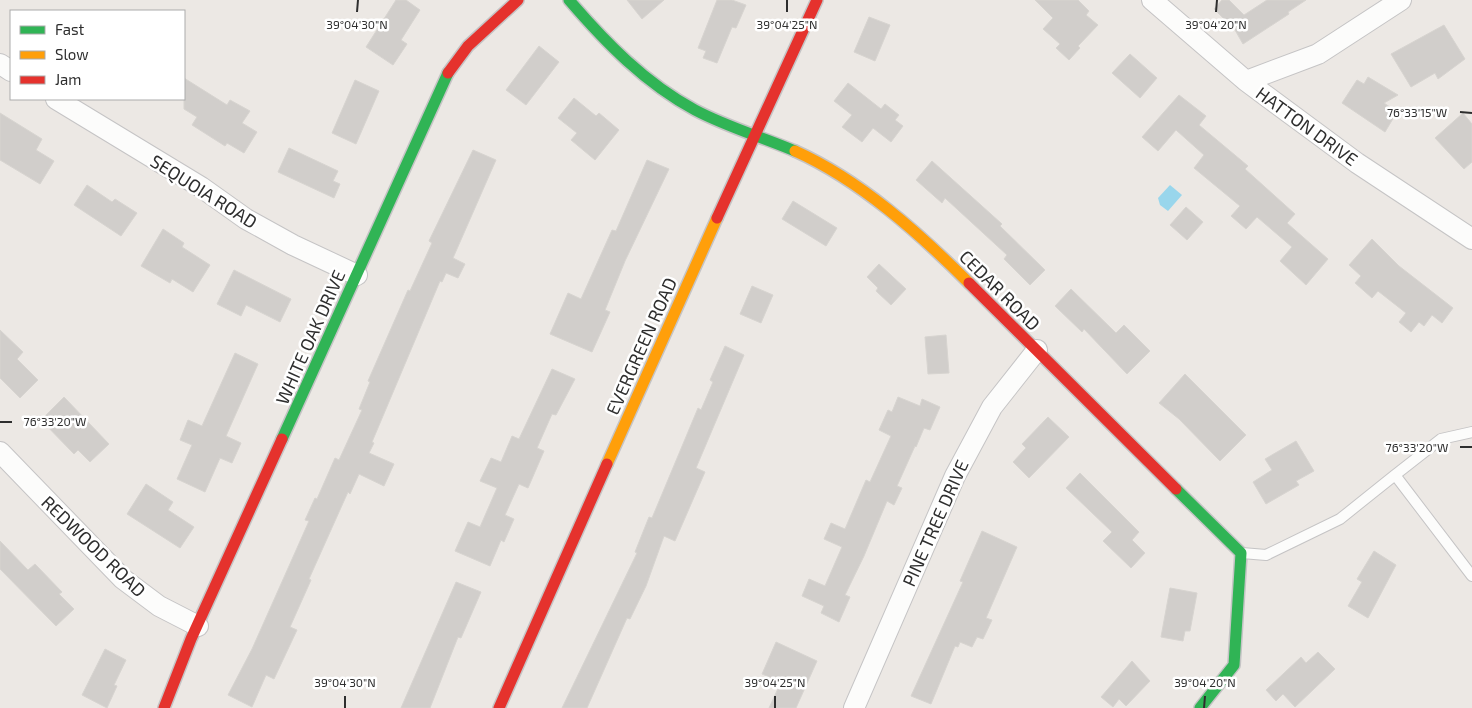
<svg xmlns="http://www.w3.org/2000/svg" width="1472" height="708" font-family="'Exo 2',sans-serif">
	<rect width="100%" height="100%" fill="#ece8e4"/>
	<path fill="#99d6ec" d="M1170,185L1182,195L1168,211L1160,205L1158,198Z"/>
	<path fill="#d1cecb" stroke="#d7d4d0" d="M396,0H406L420,10L401,40L407,44L393,65L366,47Z
		M627,0H664L642,19Z
		M717,0H732L746,5L736,28L732,27L717,63L703,58L706,51L698,48Z
		M1035,0H1078L1089,11L1086,15L1098,25L1078,46L1080,48L1069,60L1056,48L1060,44L1043,29L1053,18Z
		M1222,0H1229L1244,15L1267,0H1306L1288,12L1289,14L1243,44L1235,30L1214,9Z
		M869,17L890,25L875,61L854,52Z
		M1444,25L1465,59L1438,79L1435,73L1411,87L1391,54Z
		M539,46L559,62L526,105L506,90Z
		M1130,54L1157,78L1140,98L1112,73Z
		M1368,77L1398,95L1384,103L1397,112L1385,132L1342,103L1357,80L1364,84Z
		M184,78L227,105L230,100L250,111L242,123L257,132L244,153L227,143L225,146L192,125L197,117L184,109Z
		M355,80L379,91L356,144L332,133Z
		M848,83L881,109L885,104L899,115L895,120L903,126L891,142L873,128L862,142L842,127L852,115L834,101Z
		M1179,95L1206,116L1199,125L1248,166L1245,169L1295,214L1287,223L1328,259L1306,285L1280,261L1292,247L1257,217L1246,229L1231,216L1240,206L1194,168L1204,155L1176,130L1158,151L1142,137Z
		M574,98L596,116L599,113L619,130L595,160L571,140L577,133L558,118Z
		M0,113L42,139L36,150L54,161L40,184L0,160Z
		M1463,113L1472,124V162L1464,169L1435,138Z
		M289,148L338,171L333,181L340,184L334,198L278,172Z
		M473,150L496,160L453,258L465,264L458,278L446,273L442,282L440,281L372,442L374,443L369,453L394,464L384,486L359,474L350,494L348,492L309,579L311,580L290,627L297,630L274,679L266,675L252,707L228,695L252,649L297,548L309,521L305,520L315,498L317,499L335,458L339,460L362,410L359,409L370,382L368,381L408,290L410,291L432,243L429,241Z
		M647,160L669,169L625,261L605,310L610,312L592,352L550,334L568,293L581,299L612,230L616,231Z
		M932,161L1002,224L1000,226L1045,270L1030,285L1004,259L1007,255L945,198L942,203L916,180Z
		M87,185L112,202L115,199L137,213L121,236L74,205Z
		M793,201L837,228L826,246L782,219Z
		M1186,207L1203,222L1187,240L1170,225Z
		M163,229L184,243L182,247L210,265L193,292L172,279L170,283L141,266Z
		M1372,239L1399,266L1453,308L1442,323L1432,315L1424,326L1419,322L1411,332L1399,322L1406,313L1378,291L1372,298L1355,283L1361,276L1349,265Z
		M879,264L906,289L891,305L876,291L878,288L867,277Z
		M234,270L291,299L280,322L246,305L241,316L217,304Z
		M752,286L773,295L761,323L740,314Z
		M1071,289L1116,333L1124,325L1150,351L1127,374L1084,329L1082,332L1055,306Z
		M0,330L23,352L17,359L38,380L20,398L0,378Z
		M946,335L949,373L928,374L925,337Z
		M725,346L744,355L696,468L705,472L675,541L664,536L646,586L630,619L627,618L587,708H562L637,553L635,552L649,517L652,518L698,408L701,410L713,382L710,380Z
		M235,353L258,364L226,436L241,443L232,463L220,458L205,492L177,479L192,445L180,440L188,420L202,426Z
		M552,369L575,379L556,415L552,414L537,448L544,451L528,488L519,484L505,515L514,519L504,542L501,540L490,566L455,551L468,522L480,527L497,488L480,481L491,458L501,462L512,436L519,439Z
		M1185,374L1246,435L1220,461L1179,419L1159,403Z
		M64,397L109,444L90,462L78,450L74,454L41,420Z
		M898,397L920,406L922,399L940,407L930,430L924,428L916,447L915,446L897,486L902,488L894,505L887,501L864,556L845,595L850,597L839,622L821,613L824,606L802,596L809,579L825,586L842,547L824,539L831,523L845,529L866,480L870,482L891,436L879,430L888,410L892,412Z
		M1048,417L1069,437L1029,478L1013,462L1026,448L1022,444Z
		M1296,441L1314,471L1296,481L1299,485L1266,504L1253,482L1272,470L1265,459Z
		M1080,473L1139,532L1132,540L1145,553L1131,568L1103,541L1112,532L1066,488Z
		M146,484L173,502L168,510L194,527L180,548L127,514Z
		M982,531L1017,547L986,618L992,620L983,639L977,637L972,647L960,642L958,647L955,646L931,704L911,696L963,582L960,581Z
		M0,541L28,570L35,564L62,592L59,594L74,609L56,626L0,569Z
		M1374,551L1396,565L1368,618L1348,606L1362,582L1357,579Z
		M456,582L481,592L461,638L458,637L430,708H401Z
		M1170,588L1197,593L1190,631H1185L1183,641L1161,637Z
		M776,642L817,661L796,708H769L781,682L762,674Z
		M105,649L126,660L114,685L117,686L107,708L82,695Z
		M1318,652L1335,669L1295,707L1283,694L1276,701L1266,690L1301,657L1306,663Z
		M1132,661L1150,681L1126,706L1119,699L1113,707L1101,697Z"/>
	<g fill="none" stroke-linecap="round" stroke-linejoin="round">
		<defs>
			<path id="lane" d="M1395,475L1441,439L1472,432
				M1242,553L1266,555L1340,519L1395,475L1472,576"/>
			<path id="street" d="M1152,0L1246,81L1357,163L1472,239
				M0,64L11,71
				M1246,81L1318,54L1401,0
				M56,99L201,187L246,219L293,245L357,275
				M0,452L123,579L159,606L198,626
				M854,708L955,476L992,407L1037,350"/>
			<path id="fast" d="M569,0C606,43 645,83 695,110C727,127 762,137 795,151
				M282,439L448,73
				M1176,489L1241,553L1234,665L1200,708"/>
			<path id="slow" d="M795,151C860,180 919,233 969,283
				M607,464L717,218"/>
			<path id="jam" d="M448,73L468,46L518,0
				M717,218L817,0
				M969,283L1176,489
				M164,708L191,639L282,439
				M499,708L607,464"/>
		</defs>
		<use href="#lane" stroke="#c5c4c5" stroke-width="12"/>
		<use href="#street" stroke="#c5c4c5" stroke-width="22"/>
		<use href="#fast" stroke="#c5c4c5" stroke-width="14"/>
		<use href="#slow" stroke="#c5c4c5" stroke-width="14"/>
		<use href="#jam" stroke="#c5c4c5" stroke-width="14"/>
		<use href="#lane" stroke="#fcfcfb" stroke-width="10"/>
		<use href="#street" stroke="#fcfcfb" stroke-width="20"/>
		<use href="#fast" stroke="#30b455" stroke-width="11"/>
		<use href="#slow" stroke="#ff9f0a" stroke-width="11"/>
		<use href="#jam" stroke="#e5322d" stroke-width="11"/>
	</g>
	<path fill="none" stroke="#2e2e2e" stroke-width="2" d="M357,12L358,0M787,12V0M1216,12L1217,0M1460,112L1472,113M0,422H12M1460,447H1472M345,708V696M775,708V696M1204,708L1205,696"/>
	<g text-anchor="middle" dominant-baseline="central" stroke-width="5" stroke-linejoin="round" paint-order="stroke">
		<g font-size="18" fill="#2e2e2e" stroke="#fff">
			<text transform="translate(1307 126) rotate(36)">HATTON DRIVE</text>
			<text transform="translate(204 191) rotate(32)">SEQUOIA ROAD</text>
			<text transform="translate(1000 290) rotate(45)">CEDAR ROAD</text>
			<text transform="translate(310 337) rotate(-66)">WHITE OAK DRIVE</text>
			<text transform="translate(641 346) rotate(-66)">EVERGREEN ROAD</text>
			<text transform="translate(935 523) rotate(-66)">PINE TREE DRIVE</text>
			<text transform="translate(94 546) rotate(44)">REDWOOD ROAD</text>
		</g>
	</g>
	<g font-size="12" text-anchor="middle" fill="#2e2e2e" stroke="#fff" stroke-width="5" stroke-linejoin="round" paint-order="stroke">
		<text x="357" y="29">39°04'30"N</text>
		<text x="787" y="29">39°04'25"N</text>
		<text x="1216" y="29">39°04'20"N</text>
		<text x="1417" y="117">76°33'15"W</text>
		<text x="55" y="426">76°33'20"W</text>
		<text x="1417" y="452">76°33'20"W</text>
		<text x="345" y="687">39°04'30"N</text>
		<text x="775" y="687">39°04'25"N</text>
		<text x="1205" y="687">39°04'20"N</text>
	</g>
	<rect x="10" y="10" width="175" height="90" fill="#ffffff" stroke="#ababab"/>
	<rect x="20" y="26" width="25" height="8" fill="#30b455" stroke="#ababab"/>
	<text x="55" y="35" font-size="15" fill="#2e2e2e">Fast</text>
	<rect x="20" y="51" width="25" height="8" fill="#ff9f0a" stroke="#ababab"/>
	<text x="55" y="60" font-size="15" fill="#2e2e2e">Slow</text>
	<rect x="20" y="76" width="25" height="8" fill="#e5322d" stroke="#ababab"/>
	<text x="55" y="85" font-size="15" fill="#2e2e2e">Jam</text>
</svg>
